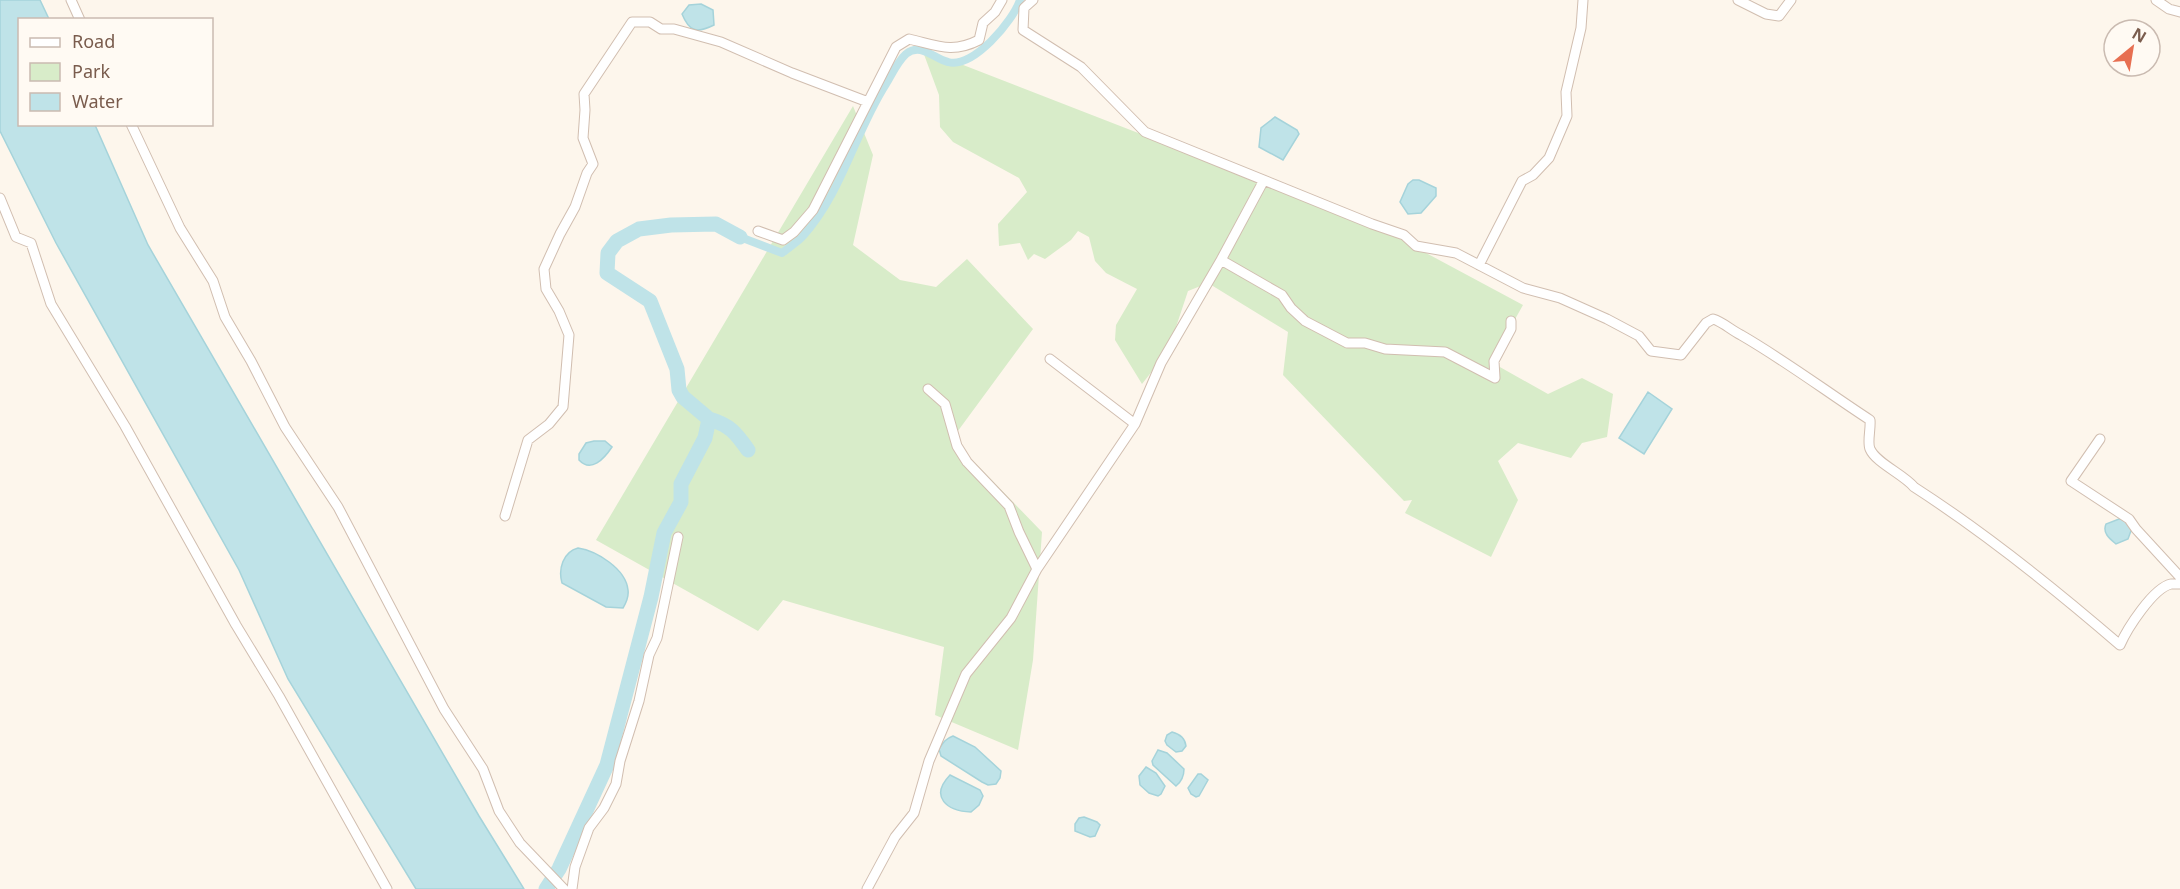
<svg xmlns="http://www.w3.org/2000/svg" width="2180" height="889" font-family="'Noto Sans',sans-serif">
	<rect width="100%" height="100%" fill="#fdf6ec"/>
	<path fill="#d8ecc9" d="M922,49L1372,224L1523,305L1491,362L1548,394L1582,378L1613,394L1607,437L1582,443L1571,458L1518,443L1498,461L1518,500L1491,557L1405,513L1412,500L1404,501L1283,375L1288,332L1208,283L1188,291L1168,351L1142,384L1115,340L1116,325L1137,289L1106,273L1095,261L1089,237L1078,231L1071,240L1045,259L1034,254L1028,260L1020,243L999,246L998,224L1027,192L1019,178L953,142L940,127L939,95Z
		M853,106L873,155L853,245L900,280L936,287L967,259L1033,329L952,439L1042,532L1033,660L1018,750L935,715L944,647L783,600L758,631L596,540Z"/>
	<path fill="#bfe3e8" stroke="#a5d3da" stroke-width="1.5" d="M0,0H40L49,19L20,20V124L95,125L148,245L479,816L524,889H416L288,679L239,570L56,243L0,131Z
		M701,4L713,10L714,25C696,34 689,31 682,14L689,5Z
		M1275,117L1297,130L1299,134L1283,160L1259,147L1261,128Z
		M1413,180H1419L1436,188V196L1421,213L1408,214L1400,202L1408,184Z
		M1648,392L1672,409L1644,454L1619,438Z
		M594,441H605L612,447C604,459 591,473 579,460V454L586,443Z
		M2119,519H2124L2132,528L2128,539L2116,544C2110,539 2102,533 2106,524Z
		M578,548C597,551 626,569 628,590C629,597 626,603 623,608L606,607L562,583C558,569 563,552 578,548Z
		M1172,732C1180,734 1185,738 1186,746L1182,751L1176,752L1167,745L1165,741L1167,735Z
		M953,736L975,747L1001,771L1000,778L996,784L988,785L982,782L941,756L939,749C943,743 945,739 953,736Z
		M1158,750L1167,753L1184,769C1184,777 1181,782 1176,786L1153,765L1152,761Z
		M1146,767L1156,773L1165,786L1161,794L1158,796L1149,793L1140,785L1139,776Z
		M1198,774H1201L1208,780L1199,796L1196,797L1191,794L1188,788Z
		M950,775L980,790L983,796L979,805L971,812C947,811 929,797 950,775Z
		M1084,817L1097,822L1100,825L1095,836L1090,837L1075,831V824L1079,818Z"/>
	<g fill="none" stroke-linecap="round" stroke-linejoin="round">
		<path stroke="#bfe3e8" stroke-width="8" d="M740,237L782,253C789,247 798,242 803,236C842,193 855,132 886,84C892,74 898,61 906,54C921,42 934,59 948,62C973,69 1013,21 1020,0"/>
		<path stroke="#bfe3e8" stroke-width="15" d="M709,419C730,425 736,433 748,450
			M546,889L559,869L607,765L651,597L664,533L681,502V484L705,438L709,419L683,397L679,390L677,369L650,301L607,273L608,253L617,241L639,229L671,225L716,224L740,237"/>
		<defs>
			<path id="street" d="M71,0L80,20
				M1033,0L1024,8L1023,30L1081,67L1145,132L1372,224L1404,235L1416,246L1456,253L1523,288L1560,298L1607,319L1639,336L1651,351L1681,355L1706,323L1713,319C1723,322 1731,330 1741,335C1786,361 1827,392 1870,420C1871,429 1867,442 1870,449C1876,463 1903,474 1914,487C1987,534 2054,588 2120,645C2127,629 2153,588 2171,584C2174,584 2177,584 2180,584
				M1738,0L1766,14L1779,16L1791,0
				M2156,0L2169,9L2180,12
				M131,124L180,228L213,281L225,317L251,361L285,427L338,507L444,709L483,769L499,811L520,843L564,889
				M0,198L16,237L31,243L51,304L125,426L236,625L279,696L387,889
				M758,231L783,240L794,232L813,210L896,47L909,39C936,45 952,54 979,40L983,23L995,12L1002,0
				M1221,260L1282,295L1291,308L1305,321L1347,343H1365L1385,349L1445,352L1495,378L1494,361L1511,329V321
				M1479,265L1522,181L1533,175L1549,158L1567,116L1566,92L1581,28L1583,0
				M1050,359L1135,424
				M928,389L945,404L957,446L967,462L1009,506L1019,532L1037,569
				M2100,439L2071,481L2129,519L2136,529L2180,577
				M505,516L528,440L549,424L563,407L569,335L559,311L546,289L544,269L560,234L575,207L587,173L593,164L583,138L585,110L584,94L632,22H650L661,29H674L721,42L792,73L868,102
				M572,889L575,867L589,828L604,808L616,784L620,761L639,701L649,655L657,638L678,537
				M867,889L895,837L914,813L929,761L966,674L1011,618L1037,569L1135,424L1161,363L1221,260L1264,180"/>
		</defs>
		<use href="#street" stroke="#d1beb0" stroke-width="11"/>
		<use href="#street" stroke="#fff" stroke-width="9"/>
	</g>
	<rect x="18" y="18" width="195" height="108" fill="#fffaf3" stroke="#cabbb1" stroke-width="1.5"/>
	<rect x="30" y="38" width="30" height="9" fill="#ffffff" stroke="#cabbb1" stroke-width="1.5"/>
	<text x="72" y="48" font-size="18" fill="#7a5c4d">Road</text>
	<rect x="30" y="63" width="30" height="18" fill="#d8ecc9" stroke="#cabbb1" stroke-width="1.5"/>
	<text x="72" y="78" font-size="18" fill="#7a5c4d">Park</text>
	<rect x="30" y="93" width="30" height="18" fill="#bfe3e8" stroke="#cabbb1" stroke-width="1.5"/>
	<text x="72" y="108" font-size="18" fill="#7a5c4d">Water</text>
	<g transform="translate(2132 48) rotate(30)"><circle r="28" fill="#fffaf3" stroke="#cabbb1" stroke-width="1.5"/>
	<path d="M0-4.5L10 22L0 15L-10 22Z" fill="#e76f51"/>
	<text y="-9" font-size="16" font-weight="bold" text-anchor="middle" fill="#7a5c4d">N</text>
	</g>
</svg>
